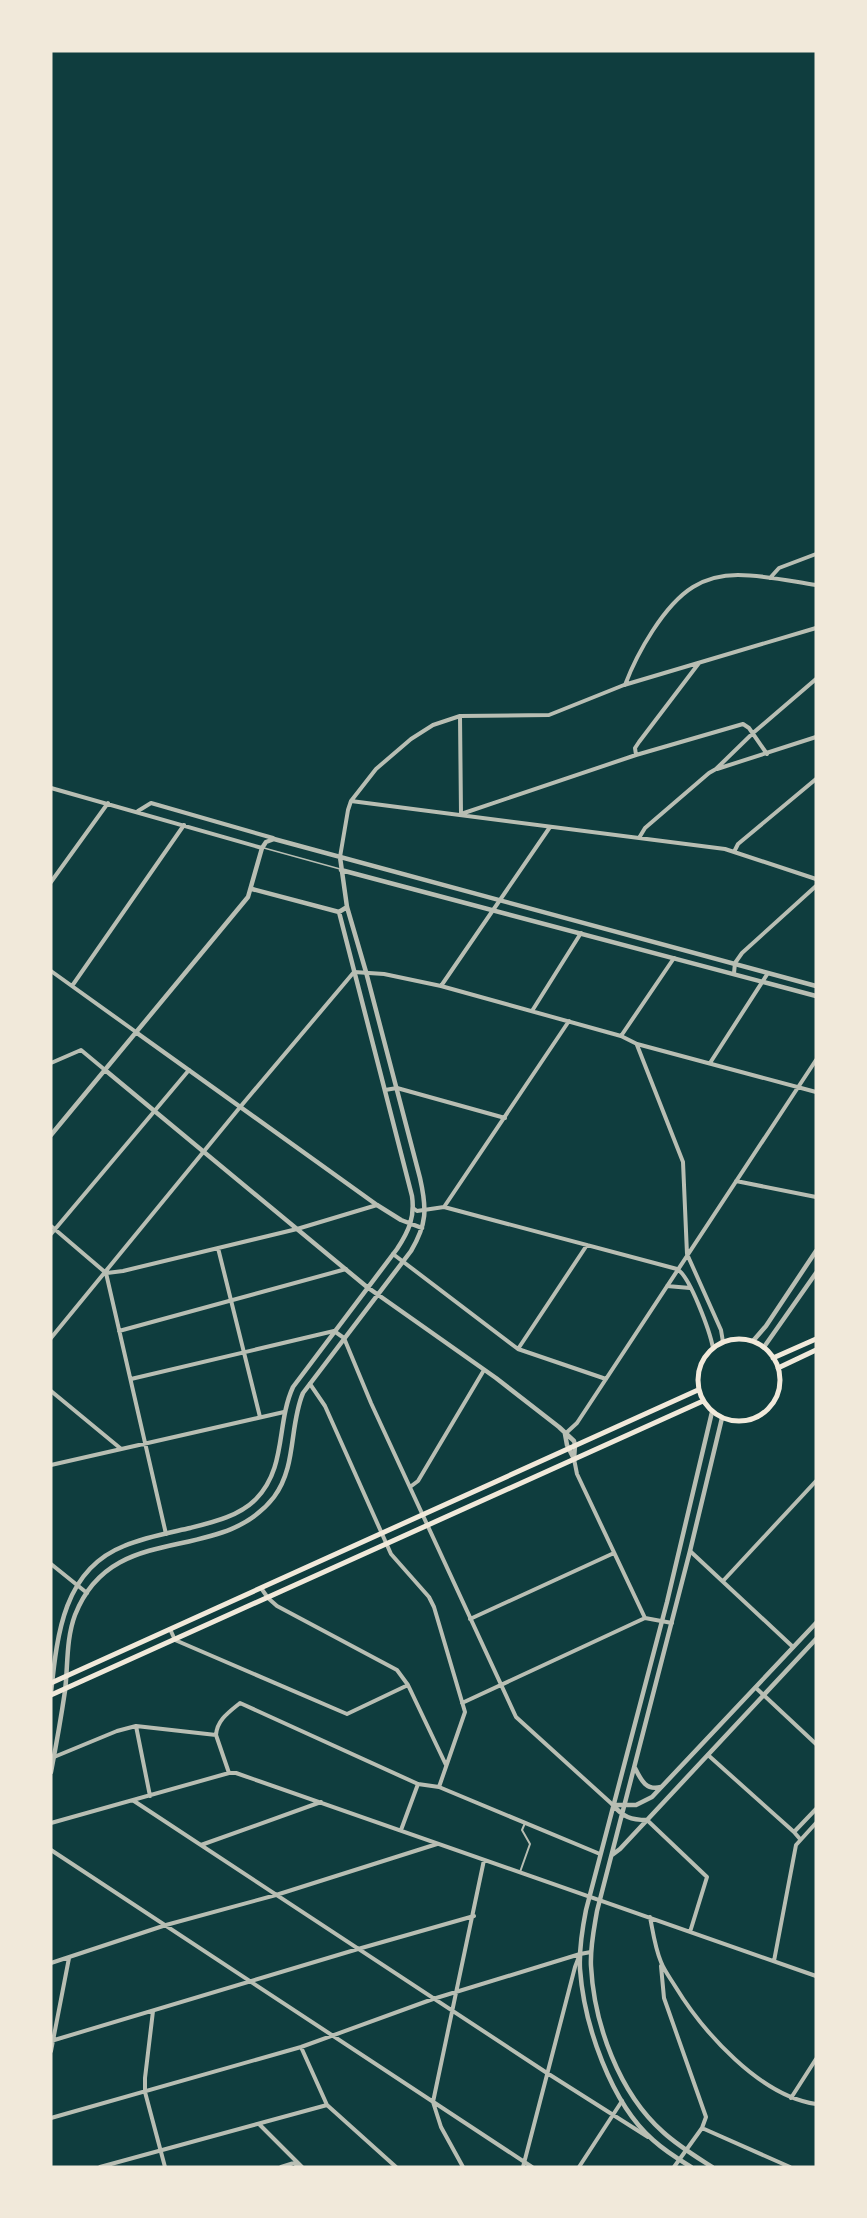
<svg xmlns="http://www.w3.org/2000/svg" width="867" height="2218" font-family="'Source Serif 4',serif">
	<rect width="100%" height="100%" fill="#0f3d3e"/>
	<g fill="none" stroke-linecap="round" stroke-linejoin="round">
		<path stroke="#b8beb3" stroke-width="1.5" d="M264,848L340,869"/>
		<path stroke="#b8beb3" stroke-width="2" d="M520,1872L530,1844L522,1830L525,1823"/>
		<path stroke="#b8beb3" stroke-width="4" d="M770,578L779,568L816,554
			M625,685C637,653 664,605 693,587C706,579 723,575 738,575C764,575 790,581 816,585
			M460,716L461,814
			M636,755L635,748L639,742L699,663
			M717,769L816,737
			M51,788L262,848
			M351,801L725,849L816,879
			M138,811L151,803L273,838
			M464,813L636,755L743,724L749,728L767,754
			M639,838L645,828L709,773L716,769L753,733L816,679
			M734,852L738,844L816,779
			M340,857L348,810L351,801L376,769L411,739L433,725L460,716L549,715L624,685L816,628
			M51,882L108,803
			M51,971L136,1032
			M734,973L735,963L742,953L816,886
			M72,986L184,825
			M441,986L550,827
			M532,1011L581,933
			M621,1036L674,958
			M637,1045L683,1162L687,1254L721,1330L723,1342
			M51,1063L81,1050L105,1070
			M710,1063L768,973
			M385,1090L397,1088L505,1118
			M736,1181L816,1197
			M444,1207L569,1021
			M413,1208L417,1211L444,1207L677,1269C690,1276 710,1332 713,1348
			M51,1226L106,1273
			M51,1234L189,1070
			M218,1248L260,1417
			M393,1254L518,1349L606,1379
			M106,1273L166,1534
			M107,1273L123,1271L297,1229L377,1205
			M667,1286L690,1288
			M119,1331L346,1269
			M51,1338L241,1106L354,972L384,974L441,986L621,1036L637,1044L816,1092
			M518,1349L587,1245
			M131,1379L334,1331L344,1338L371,1403L516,1717L613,1805
			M310,1384L325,1406L391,1554L429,1597L434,1607L465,1712L439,1787
			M51,1391L120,1448
			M565,1434L577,1423L816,1060
			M574,1459L577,1474L645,1618
			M51,1465L284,1412
			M410,1487L418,1481L484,1370
			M690,1551L793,1647
			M51,1564L87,1593
			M723,1581L816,1481
			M261,1588L268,1598L277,1606L397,1670L408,1685L446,1765
			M470,1619L614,1553
			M170,1629L175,1640L347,1714L408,1685
			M756,1688L816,1744
			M462,1703L645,1618L672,1623
			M136,1726L150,1796
			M708,1755L794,1832L800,1839
			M54,1757L117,1731L136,1726L216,1735
			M229,1773L216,1735C217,1720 229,1712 240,1703L418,1784L439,1787L600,1854
			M134,1801L547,2073L648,2137
			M647,1820L707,1877L690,1932
			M51,1823L229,1773H236L816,1976
			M401,1830L418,1784
			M794,1832L816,1809
			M201,1845L321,1802
			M51,1850L532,2167
			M650,1917C653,1932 655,1948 661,1962C664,1970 670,1978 675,1986C703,2032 760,2096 816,2104
			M774,1961L796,1845L816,1823
			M51,1963L166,1925L276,1895L437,1844
			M661,1966L664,1998L706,2117L702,2128L674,2167
			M153,2011L145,2078V2092L165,2167
			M51,2041L358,1949L474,1916
			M301,2047L327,2105L396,2167
			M51,2051L69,1958
			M791,2098L816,2059
			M51,2118L301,2047L433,1999L580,1954
			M259,2124L302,2167
			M702,2128L790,2167
			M100,2167L327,2105
			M281,2167L297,2162L296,2167
			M463,2167L441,2127L433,2102L484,1860
			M523,2167L575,1967L580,1954L591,1952
			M579,2167L622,2101"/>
		<path stroke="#b8beb3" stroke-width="4.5" d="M341,870L816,996
			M252,889L339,912L347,907
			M137,1033L377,1205L401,1220L422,1228
			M105,1070L367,1287L496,1378L559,1427L574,1441L575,1445L574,1459
			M51,1135L248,897L262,848L266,842L274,839L816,986
			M753,1341L766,1326L816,1251
			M764,1347L816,1273
			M565,1434L567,1445L574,1459
			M51,1693C57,1636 63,1570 124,1546C145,1537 168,1533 190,1528C214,1522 239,1516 256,1499C287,1467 276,1424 293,1387L397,1249C409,1231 415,1217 412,1196L339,912
			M635,1768C641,1780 646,1791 661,1787
			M51,1772C56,1746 61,1718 65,1691C68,1666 66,1639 75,1615C113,1518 220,1567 274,1497C297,1466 289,1426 303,1393L411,1251C427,1224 427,1209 420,1178L366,972L347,907L340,857
			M613,1805H636L652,1797L816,1623
			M613,1805C623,1817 631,1820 647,1820
			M612,1855L620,1849L816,1639
			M691,2167C678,2159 664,2150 653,2140C611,2103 584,2025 580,1969C579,1949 582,1930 586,1910L667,1602L712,1412
			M712,2167C695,2156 677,2145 663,2132C619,2093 594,2024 591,1966C590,1947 594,1929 597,1911L690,1551L722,1418"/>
		<path stroke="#f1e9da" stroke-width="5" d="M698 1380a41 41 0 1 1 82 0a41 41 0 1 1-82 0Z
			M773,1358L816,1339
			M778,1368L816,1350
			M51,1683L698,1390
			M51,1695L703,1401"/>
	</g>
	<rect width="867" height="2218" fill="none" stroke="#f1e9da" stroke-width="105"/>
</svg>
